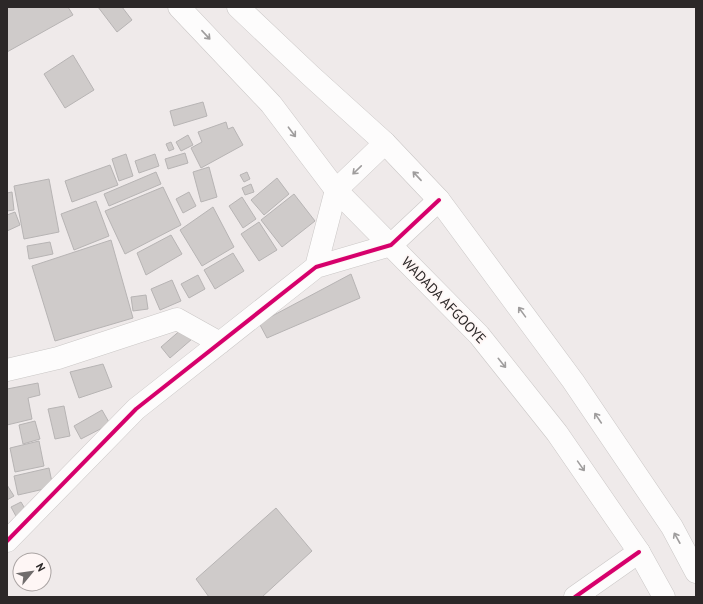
<svg xmlns="http://www.w3.org/2000/svg" width="703" height="604" font-family="'PT Sans',sans-serif">
	<rect width="100%" height="100%" fill="#efeaea"/>
	<path fill="#cfcbca" stroke="#b7b4b4" d="M7,7H68L73,15L7,52Z
		M98,7H122L132,20L117,32Z
		M73,55L94,90L65,108L44,74Z
		M203,102L207,116L174,126L170,111Z
		M226,122L228,129L233,127L243,145L201,168L191,148L202,142L198,132Z
		M188,135L193,145L181,151L176,142Z
		M171,142L174,149L169,151L166,144Z
		M185,153L188,163L168,169L165,159Z
		M126,154L133,176L119,181L112,159Z
		M155,154L159,166L139,173L135,161Z
		M110,165L118,185L72,202L65,181Z
		M209,167L217,197L201,202L193,172Z
		M156,172L161,184L109,206L104,194Z
		M247,172L250,179L244,182L240,175Z
		M277,178L289,194L264,215L251,200Z
		M49,179L59,232L24,239L14,186Z
		M251,184L254,192L245,195L242,188Z
		M163,187L181,225L125,254L105,211Z
		M12,192L14,210L7,211V193Z
		M189,192L196,206L183,213L176,199Z
		M294,194L315,221L282,247L261,220Z
		M242,197L256,219L243,228L229,206Z
		M96,201L109,236L74,250L61,214Z
		M213,207L234,247L202,266L180,230Z
		M15,212L20,225L7,231V215Z
		M259,222L277,250L259,261L241,234Z
		M171,235L182,254L146,275L137,253Z
		M111,240L133,318L55,341L32,266Z
		M50,242L53,254L29,259L27,246Z
		M233,253L244,271L215,289L204,270Z
		M351,274L360,298L267,338L259,323Z
		M198,275L205,289L189,298L181,284Z
		M172,280L181,301L160,310L151,289Z
		M146,295L148,309L133,311L131,297Z
		M183,328L192,339L170,358L161,347Z
		M103,364L112,387L79,398L70,372Z
		M38,383L40,395L28,398L32,419L7,425V389Z
		M64,406L70,436L55,439L48,409Z
		M102,410L110,424L81,439L74,426Z
		M35,421L40,439L23,444L19,425Z
		M39,441L44,466L15,472L10,448Z
		M49,468L53,487L18,495L14,476Z
		M7,485L14,496L7,500Z
		M21,502L27,512L17,518L11,507Z
		M276,508L312,551L262,597H209L196,579Z"/>
	<g fill="none" stroke-linecap="round" stroke-linejoin="round">
		<defs>
			<path id="minor" d="M316,267L336,190L385,143
				M7,370L58,358L177,319L220,343
				M7,541L136,409L316,267L391,245L439,200
				M575,597L639,552"/>
			<path id="trunk" d="M179,7L271,104L336,190L479,335L557,433L639,552L664,597
				M238,7L311,76L385,143L439,200L573,381L672,527L696,572"/>
		</defs>
		<use href="#minor" stroke="#cac7c6" stroke-width="23"/>
		<use href="#trunk" stroke="#cac7c6" stroke-width="23"/>
		<use href="#minor" stroke="#fdfcfc" stroke-width="22"/>
		<use href="#trunk" stroke="#fdfcfc" stroke-width="22"/>
		<defs>
			<path id="cycleway" d="M7,541L136,409L316,267L391,245L439,200
				M575,597L639,552"/>
		</defs>
		<use href="#cycleway" stroke="#fef6f5" stroke-width="6"/>
		<use href="#cycleway" stroke="#d6006c" stroke-width="4"/>
	</g>
	<defs><path id="oneway-shaft" d="M-6 0H5M1.5-3L5.5 0L1.5 3" fill="none" stroke-width="1.6" stroke-linecap="round" stroke-linejoin="round"/></defs>
	<g stroke="#9f9d9d">
		<use href="#oneway-shaft" transform="translate(206 35) rotate(47)"/>
		<use href="#oneway-shaft" transform="translate(292 132) rotate(53)"/>
		<use href="#oneway-shaft" transform="translate(357 170) rotate(136)"/>
		<use href="#oneway-shaft" transform="translate(417 176) rotate(-133)"/>
		<use href="#oneway-shaft" transform="translate(522 312) rotate(-126)"/>
		<use href="#oneway-shaft" transform="translate(502 363) rotate(51)"/>
		<use href="#oneway-shaft" transform="translate(598 418) rotate(-124)"/>
		<use href="#oneway-shaft" transform="translate(581 466) rotate(55)"/>
		<use href="#oneway-shaft" transform="translate(677 538) rotate(-119)"/>
	</g>
	<g text-anchor="middle" dominant-baseline="central" stroke-width="3.5" stroke-linejoin="round" paint-order="stroke">
		<g font-size="14" fill="#2c2828" stroke="#fef6f5">
			<text transform="translate(444 300) rotate(46)">WADADA AFGOOYE</text>
		</g>
	</g>
	<rect width="703" height="604" fill="none" stroke="#2c2828" stroke-width="16"/>
	<g transform="translate(32 572) rotate(61)"><circle r="19" fill="#fef6f5" stroke="#aaa4a3"/>
	<path d="M0-3L7 15L0 10L-7 15Z" fill="#706c6c"/>
	<text y="-6" font-size="11" font-weight="bold" text-anchor="middle" fill="#2c2828">N</text>
	</g>
</svg>
